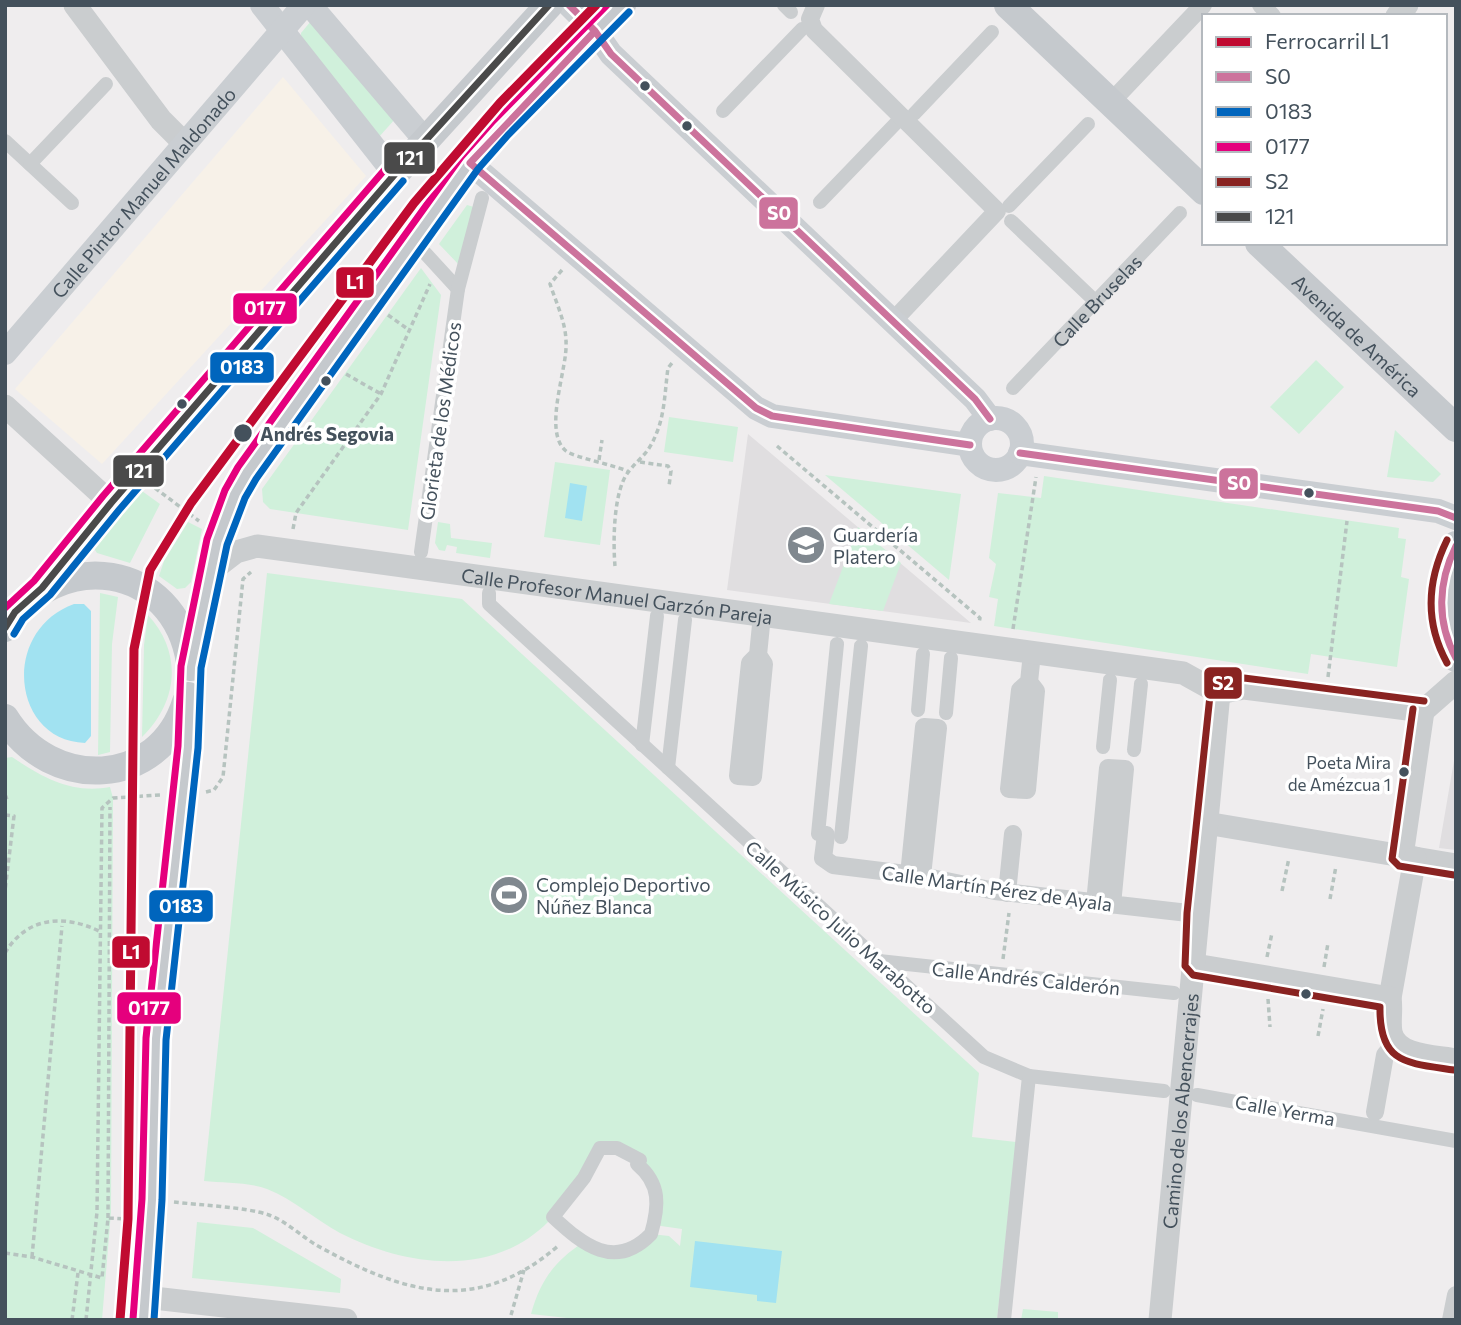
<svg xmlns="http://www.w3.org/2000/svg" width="1461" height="1325" font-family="Commissioner,sans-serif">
	<rect width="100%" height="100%" fill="#efedee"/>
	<path fill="#f7f1e8" d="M283,77L366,176L102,464L15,389Z"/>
	<path fill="#e0dee0" d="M748,434L971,623L727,590Z
		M1456,749V850L1439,848Z"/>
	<path fill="#d0f0db" d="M311,21L396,118L378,138L301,40V33Z
		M467,205L474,207L460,266L439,244Z
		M421,268L441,295L408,530L270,509L263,502L262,489Z
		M1316,360L1344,387L1299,434L1270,407Z
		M669,417L738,427L733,462L664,452Z
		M1395,430L1441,474L1433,482L1387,477Z
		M555,462L610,470L600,545L544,537Z
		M825,475L961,494L949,580Z
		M1044,476L1399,528L1398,538L1406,539L1401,577L1409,579L1397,667L1311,654L1308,674L994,626L998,599L989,597L996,564L989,558L998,493L1041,498Z
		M142,491L160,504L130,563L97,553L93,547L95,542Z
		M188,522L202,529L191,582L185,588L177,589L159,576L164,561Z
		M438,522L450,524L451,538L492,543L490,558L456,553L457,547L447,545L445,551L439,550L435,543Z
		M858,527L901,563L883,611L829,604Z
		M267,573L462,599L979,1073L972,1137L1016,1142L997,1320H585L531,1314C540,1281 554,1262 582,1243L624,1252L651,1234L669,1236L680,1246L682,1229L654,1225L657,1211L637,1164L600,1148C584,1172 569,1202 548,1222C491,1279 405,1266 340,1233C316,1220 293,1199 267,1189C249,1182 223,1183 204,1181Z
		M100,593L118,597L112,644L110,752L98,755Z
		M148,615C183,653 178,702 142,737L144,645Z
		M12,757C43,778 72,794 110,787L113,798L111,1212L102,1320H5V758Z
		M197,1222L253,1228L341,1279L340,1293L192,1278Z
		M1023,1309L1058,1312V1320H1021Z"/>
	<path fill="#a1e2f1" d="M570,483L587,486L582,521L565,518Z
		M74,604H84L91,611V736L85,743C12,741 0,631 74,604Z
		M695,1241L782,1251L776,1303L757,1301V1295L690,1287Z"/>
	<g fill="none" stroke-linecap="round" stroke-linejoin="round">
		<path stroke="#b6c3bf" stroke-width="3.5" stroke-dasharray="5 3.5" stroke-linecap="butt" d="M562,270L550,284C556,302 566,323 566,342C568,368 542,431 566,451C573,457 614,465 627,471
			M388,315L409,330
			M346,374L381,394
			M777,446L980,618L979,623
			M599,460L602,440
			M640,462L668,466L671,471L669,486
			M155,488L199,521
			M293,529L296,513L381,394L430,284
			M615,566C613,543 613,490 629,471C642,455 648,455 657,432C665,412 665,389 668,368L672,363
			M1013,629L1036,477
			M1328,677L1347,521
			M206,792L214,790L223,777L243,579L251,572
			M5,798L8,797
			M5,815L14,816L5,891
			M1282,891L1289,858
			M1330,899L1336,866
			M5,953C27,916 65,914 101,932
			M1267,957L1272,933
			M1003,959L1009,913
			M1324,967L1328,943
			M1268,999L1270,1027
			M1318,1036L1323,1009
			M174,1202C199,1205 246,1207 269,1215C286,1221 302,1237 318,1246C405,1294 476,1316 558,1246
			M108,1218L110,807
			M5,1253L32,1257L102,1278L108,1218L127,1219
			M32,1257L62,926
			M511,1315L524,1270
			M72,1320L78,1273
			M86,1320L97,1212L102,808L113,798L160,795"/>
		<g stroke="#cacdcf" stroke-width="14">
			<path d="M784,5L791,12"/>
			<path d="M723,111L802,29"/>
			<path d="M914,114L992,32"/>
			<path d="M5,141L72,203"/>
			<path d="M30,164L106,84"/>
			<path d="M820,202L897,122"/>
			<path d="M1009,206L1088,124"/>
			<path d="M1011,221L1096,302"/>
			<path d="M425,253L458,289"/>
			<path id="s1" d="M1013,388L1180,213"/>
			<path d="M421,552L458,289L482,198"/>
			<path d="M489,593V604L984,1057L1029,1076L1004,1320"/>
			<path d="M918,710L923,654"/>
			<path d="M946,713L951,658"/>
			<path d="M642,745L657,616"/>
			<path d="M1103,747L1110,680"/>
			<path d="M1134,750L1141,684"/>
			<path d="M668,768L685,620"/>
			<path d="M818,834L837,644"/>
			<path d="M841,837L861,646"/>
			<path d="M879,961L1174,993"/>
			<path d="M1029,1076L1164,1091"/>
			<path d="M1197,1095L1456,1141"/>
			<path d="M600,1148H617L640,1160L637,1164C661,1184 659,1206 651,1234C615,1271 583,1245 553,1217L584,1178Z"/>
		</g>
		<path stroke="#cacdcf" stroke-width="18" d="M816,5L810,19L814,30L997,211L893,321
			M1261,5L1272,16
			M1111,102L1203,5
			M758,655L764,664L753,777L738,776L750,663L758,655L762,615
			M1029,682L1036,691L1027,790L1009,789L1020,690L1029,682L1032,653
			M826,835L823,858L833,865L922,876L995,891L1197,914
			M909,875L924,727L938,728L922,876
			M1007,893L1013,834
			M1095,903L1108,768L1125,769L1112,905
			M1375,1112L1385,1055L1395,1043
			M1451,1320L1456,1295"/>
		<g stroke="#cacdcf" stroke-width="23">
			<path d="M75,5L161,120L185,144"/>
			<path d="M1397,16L1407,5"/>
			<path d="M5,406L111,503"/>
			<path id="s2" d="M210,572L236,552L257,546L1183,673L1219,693"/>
			<path d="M1219,693L1244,688L1423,711"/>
			<path d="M1423,711L1456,682"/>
			<path d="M1206,823L1456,865"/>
			<path d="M1402,856L1423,711"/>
			<path d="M1415,858L1390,998C1392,1010 1389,1021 1391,1032C1396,1057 1436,1056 1456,1060"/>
			<path d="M1195,965L1390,998"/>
			<path d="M145,1297L346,1320"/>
			<path id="s3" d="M1160,1320L1219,693"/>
		</g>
		<g stroke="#caced2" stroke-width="24">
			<path d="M262,5L395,174"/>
			<path d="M310,5L425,140"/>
			<path d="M569,5L595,31L611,54L975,399L990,419"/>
			<path d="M470,163L756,408L772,416L970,445"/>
			<path id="s4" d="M5,353L304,5"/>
			<circle cx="996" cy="444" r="26"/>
			<path d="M1020,453L1438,511L1456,518"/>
		</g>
		<g stroke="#c5c9cd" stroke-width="28">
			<path d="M1008,5L1204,191"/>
			<path id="s5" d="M1259,243L1456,428"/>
			<path d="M1456,545C1438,577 1434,626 1456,658"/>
			<path d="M42,588L111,503L395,174L549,5"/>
			<path d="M5,628C58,546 174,562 190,662"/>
			<path d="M191,667C205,600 212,532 247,473L470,163L500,128L622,5"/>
			<path d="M5,718C51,792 159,789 186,702"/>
			<path d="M143,1320C154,1226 150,1133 156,1039C165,924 187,811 188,696"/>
		</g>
		<defs>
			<path id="bus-1" d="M569,5L595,31L611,54L975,399L990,419
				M595,31L470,163L756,408L772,416L970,445
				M1020,453L1438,511L1456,518
				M1456,546C1438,582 1436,621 1456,658"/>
			<path id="bus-2" d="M14,634L23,619L50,595L119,510L403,181
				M154,1320L162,1200L166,1040L198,748L201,668L227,545L245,498L256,479L478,169L508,135L629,12"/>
			<path id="bus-3" d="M5,608L34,581L103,496L387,167
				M133,1319L142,1199L146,1038L178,746L181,666L207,539L225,490L238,467L461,157L493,121L607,5"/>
			<path id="bus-4" d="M1447,540C1427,581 1425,623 1447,663
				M1424,701L1244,678L1211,686L1187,913L1185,966L1193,975L1380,1007C1379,1064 1407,1063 1454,1070
				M1413,709L1392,859L1399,866L1454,875"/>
			<path id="bus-5" d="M5,628L15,612L42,588L111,503L395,174L549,5"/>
		</defs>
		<use href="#bus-1" stroke="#fff" stroke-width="12"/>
		<use href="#bus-2" stroke="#fff" stroke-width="12"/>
		<use href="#bus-3" stroke="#fff" stroke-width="12"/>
		<use href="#bus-4" stroke="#fff" stroke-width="12"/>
		<use href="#bus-5" stroke="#fff" stroke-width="12"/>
		<use href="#bus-1" stroke="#cc739c" stroke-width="7"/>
		<use href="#bus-2" stroke="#0065bd" stroke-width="7"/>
		<use href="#bus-3" stroke="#e5007d" stroke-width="7"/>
		<use href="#bus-4" stroke="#892321" stroke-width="7"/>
		<use href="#bus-5" stroke="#4a4a4a" stroke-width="7"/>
		<defs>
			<path id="rail-1" d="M120,1320L128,1219L134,649L150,570L191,503L414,203L500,103L596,5"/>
		</defs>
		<use href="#rail-1" stroke="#fff" stroke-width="14"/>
		<use href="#rail-1" stroke="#c00b31" stroke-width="9"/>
	</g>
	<defs>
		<symbol id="school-disc" viewBox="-11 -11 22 22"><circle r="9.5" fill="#80888f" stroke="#fff"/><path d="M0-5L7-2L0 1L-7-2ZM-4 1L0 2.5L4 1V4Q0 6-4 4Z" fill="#fff"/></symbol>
		<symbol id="stadium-disc" viewBox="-11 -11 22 22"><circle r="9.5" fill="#80888f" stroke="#fff"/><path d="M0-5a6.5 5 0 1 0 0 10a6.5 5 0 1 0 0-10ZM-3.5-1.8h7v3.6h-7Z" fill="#fff"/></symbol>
	</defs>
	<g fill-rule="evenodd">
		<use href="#school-disc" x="784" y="523" width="44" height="44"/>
		<use href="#stadium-disc" x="487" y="873" width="44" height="44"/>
	</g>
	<g fill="#44515c" stroke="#fff" stroke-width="2.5">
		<circle cx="645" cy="86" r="6"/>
		<circle cx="687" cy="126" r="6"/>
		<circle cx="326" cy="381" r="6"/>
		<circle cx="182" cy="404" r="6"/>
		<circle cx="243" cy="433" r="10"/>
		<circle cx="1309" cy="493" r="6"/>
		<circle cx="1404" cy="772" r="6"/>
		<circle cx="1306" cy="994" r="6"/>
	</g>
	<g text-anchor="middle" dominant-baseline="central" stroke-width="7" stroke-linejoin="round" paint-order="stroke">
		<g font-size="17" fill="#44515c" stroke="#fff" text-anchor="end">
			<text x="1391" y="762">Poeta Mira<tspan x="1391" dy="22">de Amézcua 1</tspan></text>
		</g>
		<g font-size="19" fill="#44515c" stroke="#fff">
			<text stroke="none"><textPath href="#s4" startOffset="212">Calle Pintor Manuel Maldonado</textPath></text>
			<text stroke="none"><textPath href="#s1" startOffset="121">Calle Bruselas</textPath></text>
			<text stroke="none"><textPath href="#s5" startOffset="135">Avenida de América</textPath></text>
			<text transform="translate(440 421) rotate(-82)">Glorieta de los Médicos</text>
			<text stroke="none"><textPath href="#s2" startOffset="418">Calle Profesor Manuel Garzón Pareja</textPath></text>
			<text transform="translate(997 888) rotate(8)">Calle Martín Pérez de Ayala</text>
			<text transform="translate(841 927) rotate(42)">Calle Músico Julio Marabotto</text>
			<text transform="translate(1026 978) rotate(6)">Calle Andrés Calderón</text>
			<text transform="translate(1285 1110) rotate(10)">Calle Yerma</text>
			<text stroke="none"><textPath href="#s3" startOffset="210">Camino de los Abencerrajes</textPath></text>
		</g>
		<g font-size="19" font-weight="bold" fill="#44515c" stroke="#fff" text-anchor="start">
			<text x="260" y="433">Andrés Segovia</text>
		</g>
		<g font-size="19" fill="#44515c" stroke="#fff" text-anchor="start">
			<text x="833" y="534">Guardería<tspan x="833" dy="22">Platero</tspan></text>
			<text x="536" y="884">Complejo Deportivo<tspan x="536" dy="22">Núñez Blanca</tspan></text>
		</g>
	</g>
	<g stroke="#fff" stroke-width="2.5">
		<rect x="383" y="141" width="53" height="34" rx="7" fill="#4a4a4a"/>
		<rect x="758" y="196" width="41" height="34" rx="7" fill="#cc739c"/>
		<rect x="335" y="266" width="40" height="33" rx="7" fill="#c00b31"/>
		<rect x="232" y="292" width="66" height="33" rx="7" fill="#e5007d"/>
		<rect x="209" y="351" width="66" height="33" rx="7" fill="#0065bd"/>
		<rect x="112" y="454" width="53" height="34" rx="7" fill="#4a4a4a"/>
		<rect x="1218" y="467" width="41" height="33" rx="7" fill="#cc739c"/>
		<rect x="1203" y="666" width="40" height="34" rx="7" fill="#892321"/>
		<rect x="148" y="889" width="66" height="34" rx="7" fill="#0065bd"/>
		<rect x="111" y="935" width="40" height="34" rx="7" fill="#c00b31"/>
		<rect x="116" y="991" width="66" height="34" rx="7" fill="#e5007d"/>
	</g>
	<g font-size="19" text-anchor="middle" font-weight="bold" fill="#fff">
		<text x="410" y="165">121</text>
		<text x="779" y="220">S0</text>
		<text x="355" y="289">L1</text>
		<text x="265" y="315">0177</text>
		<text x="242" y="374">0183</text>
		<text x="139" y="478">121</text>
		<text x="1239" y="490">S0</text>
		<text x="1223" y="690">S2</text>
		<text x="181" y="913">0183</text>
		<text x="131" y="959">L1</text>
		<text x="149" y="1015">0177</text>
	</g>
	<rect width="1461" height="1325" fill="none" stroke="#44515c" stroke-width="14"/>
	<rect x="1202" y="14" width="245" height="231" fill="#ffffff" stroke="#b4b9be" stroke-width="2"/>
	<rect x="1216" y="37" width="35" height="10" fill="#c00b31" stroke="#b4b9be" stroke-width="2"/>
	<text x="1265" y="49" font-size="21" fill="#44515c">Ferrocarril L1</text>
	<rect x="1216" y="72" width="35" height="10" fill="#cc739c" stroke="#b4b9be" stroke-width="2"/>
	<text x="1265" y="84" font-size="21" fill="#44515c">S0</text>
	<rect x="1216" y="107" width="35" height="10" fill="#0065bd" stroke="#b4b9be" stroke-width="2"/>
	<text x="1265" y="119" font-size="21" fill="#44515c">0183</text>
	<rect x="1216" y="142" width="35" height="10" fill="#e5007d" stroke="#b4b9be" stroke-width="2"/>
	<text x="1265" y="154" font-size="21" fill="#44515c">0177</text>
	<rect x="1216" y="177" width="35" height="10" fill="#892321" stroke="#b4b9be" stroke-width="2"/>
	<text x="1265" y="189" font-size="21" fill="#44515c">S2</text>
	<rect x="1216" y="212" width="35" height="10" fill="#4a4a4a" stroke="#b4b9be" stroke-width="2"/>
	<text x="1265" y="224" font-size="21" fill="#44515c">121</text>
</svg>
